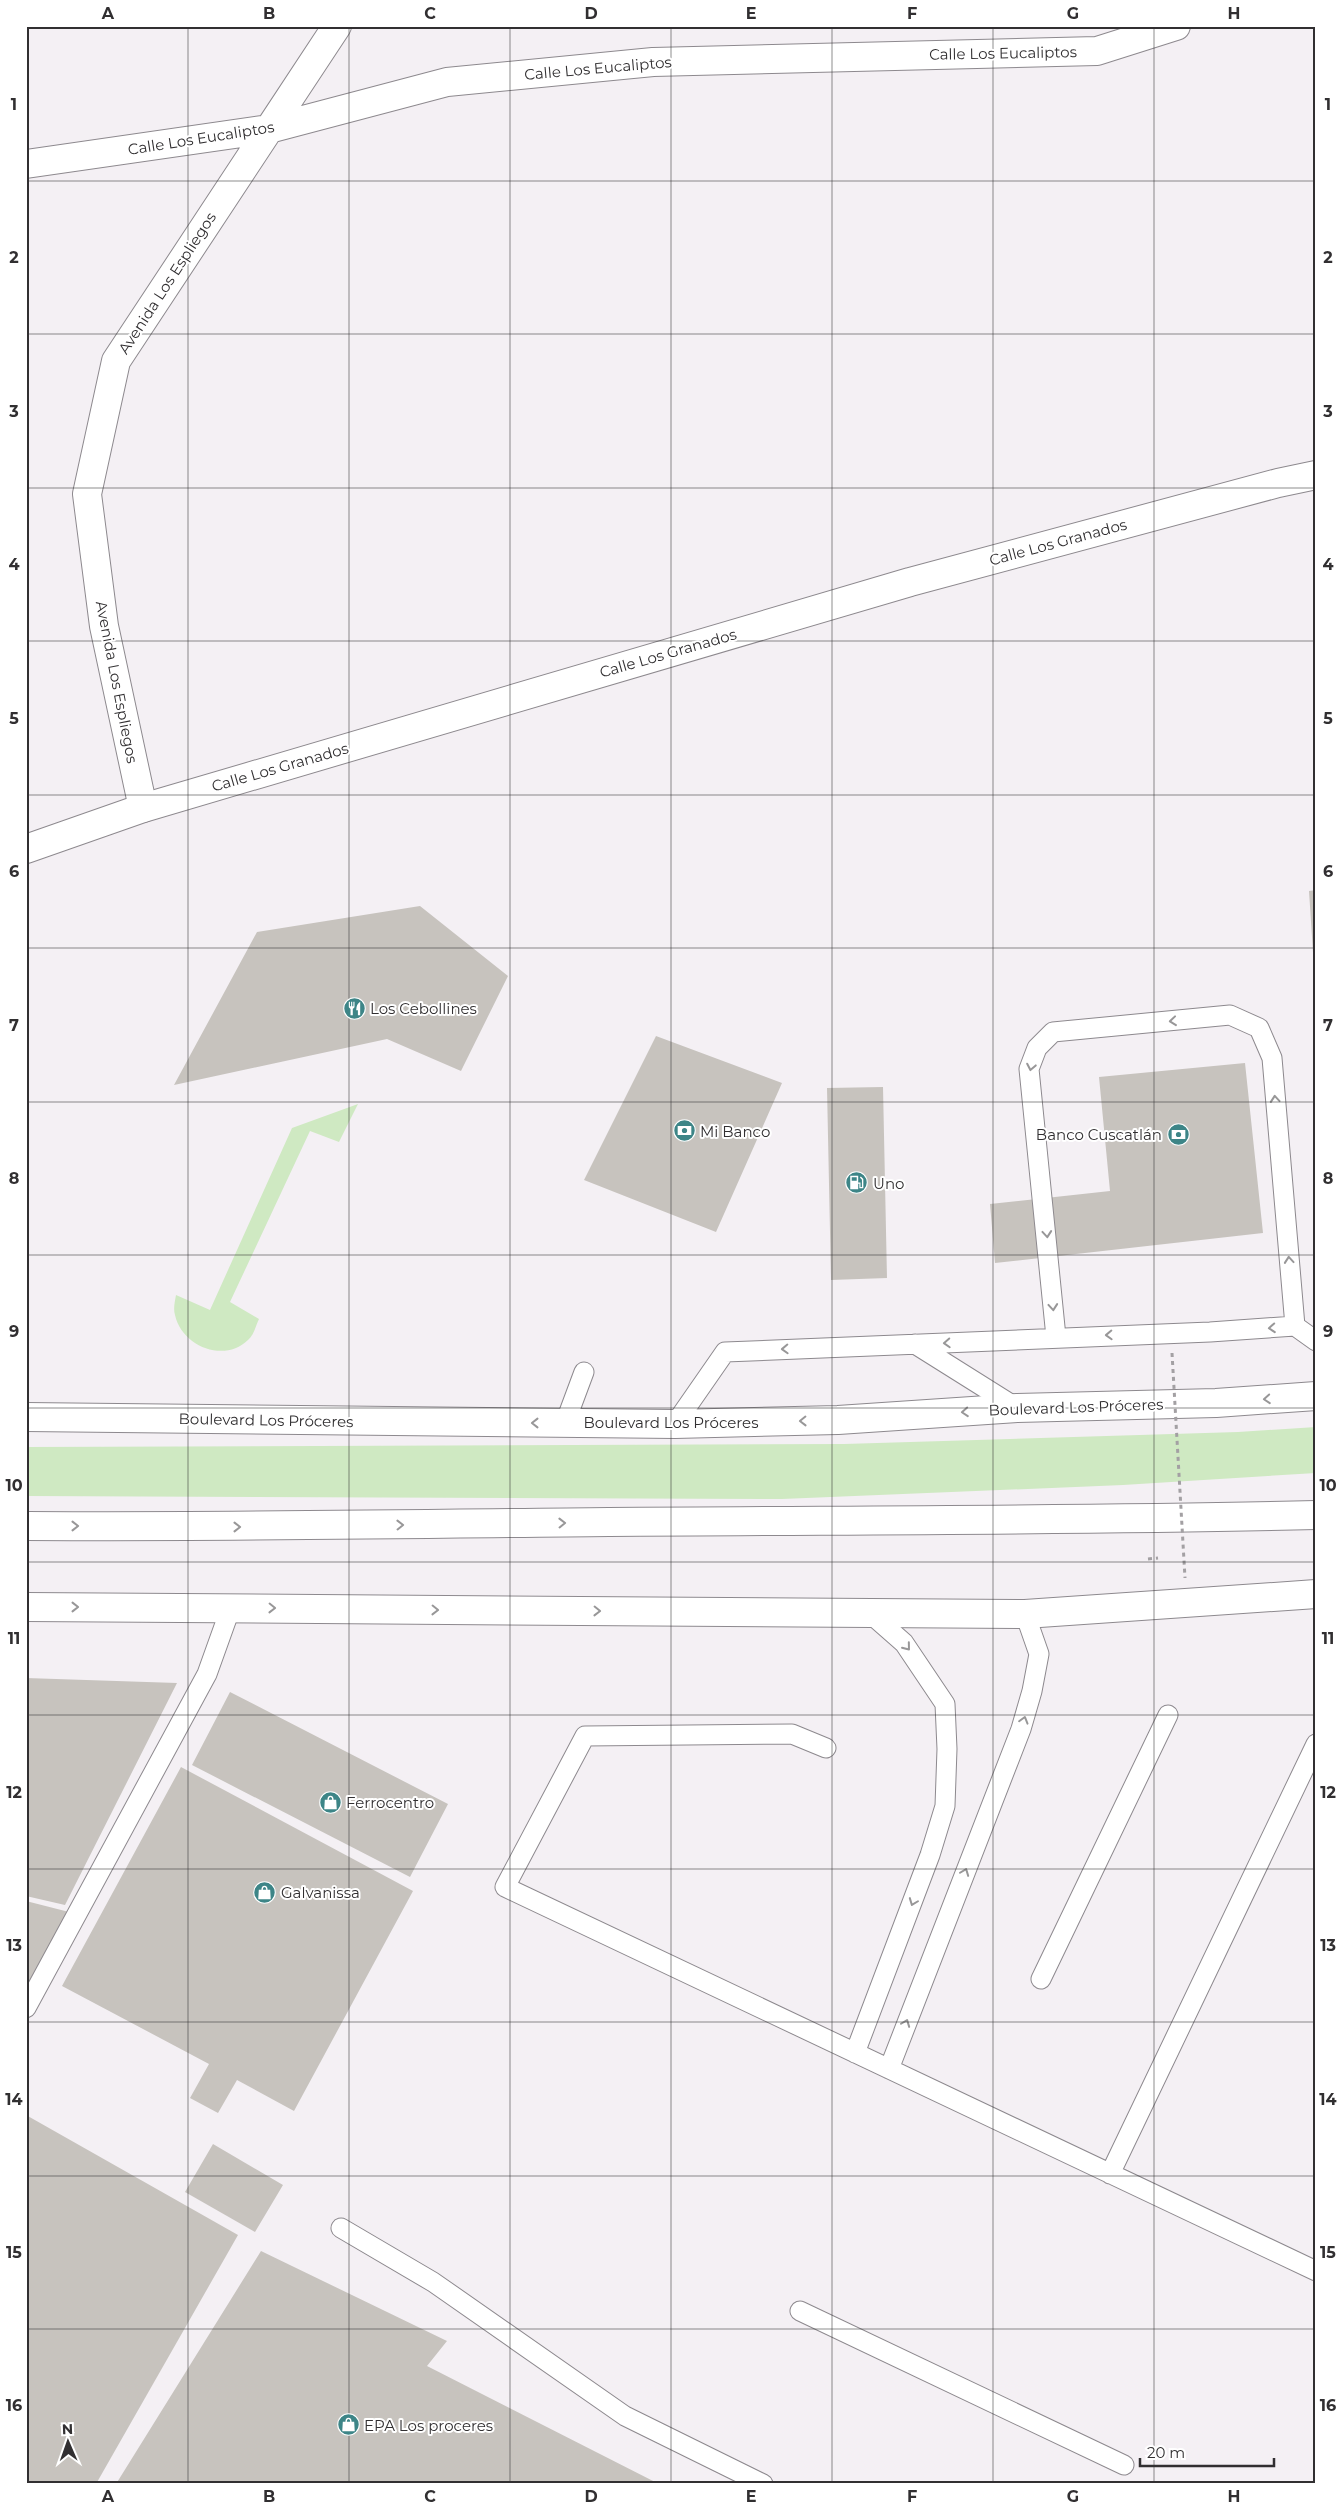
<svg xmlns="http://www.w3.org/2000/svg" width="1342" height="2510" font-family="Montserrat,sans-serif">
	<rect width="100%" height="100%" fill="#f4f0f4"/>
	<path fill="#cfe9c2" d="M358,1104L339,1142L310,1131L230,1302L259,1319C256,1325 254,1335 248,1340C225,1363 182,1347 175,1315C173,1309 175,1301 176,1295L210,1310L292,1128Z
		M1316,1427V1473L1123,1485L782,1499L26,1496V1447L844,1444L1238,1432Z"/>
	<path fill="#c7c3be" d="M1316,890V968H1314L1309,891Z
		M420,906L508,976L461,1071L387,1039L174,1085L257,932Z
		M656,1036L782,1083L716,1232L584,1180Z
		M1245,1063L1263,1233L995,1263L990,1204L1110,1191L1099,1077Z
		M883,1087L887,1278L831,1280L827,1088Z
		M26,1678L177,1683L65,1905L26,1896Z
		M230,1692L448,1804L410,1877L192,1765Z
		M181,1767L413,1891L294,2111L237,2080L218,2113L190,2098L209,2064L62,1986Z
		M26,1901L69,1912L26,1987Z
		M26,2115L238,2235L96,2484H26Z
		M213,2144L283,2185L255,2232L185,2192Z
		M261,2251L447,2341L427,2366L659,2484H116Z"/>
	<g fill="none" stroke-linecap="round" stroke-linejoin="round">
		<defs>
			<path id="lane" d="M1056,1337L1029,1069L1037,1048L1053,1032L1230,1015L1259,1028L1272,1058L1295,1326
				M915,1344L1017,1408
				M565,1423L584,1372
				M675,1424L725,1352L1210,1332L1295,1326L1316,1341
				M826,1748L792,1734L585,1736L505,1887L1316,2271
				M1041,1979L1168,1715
				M26,2008L207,1674L231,1607
				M855,2053L930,1855L945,1806L947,1749L945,1704L904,1643L871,1614
				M889,2069L1021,1729L1032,1691L1039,1654L1025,1614
				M1110,2174L1316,1744
				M341,2228L433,2282L625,2416L763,2484
				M800,2311L1124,2465"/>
			<path id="street" d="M26,164L269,129L447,82L653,62L1097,51L1176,26
				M143,808L104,626L87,494L116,361L337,26"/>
			<path id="secondary" d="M26,849L143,808L910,582L1278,483L1316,475"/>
			<path id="highway" d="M26,1417L675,1424L838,1420L1017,1408L1216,1403L1316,1396
				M26,1526C221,1527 415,1524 609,1522C845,1520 1080,1521 1316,1515
				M26,1607L1025,1614L1316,1594"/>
		</defs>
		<use href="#lane" stroke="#8d898e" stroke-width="21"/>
		<use href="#street" stroke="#8d898e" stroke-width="30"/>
		<use href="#secondary" stroke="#8d898e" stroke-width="30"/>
		<use href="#highway" stroke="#8d898e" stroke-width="30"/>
		<path stroke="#a3a0a3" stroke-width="3" stroke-dasharray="4 4" stroke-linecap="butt" d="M1148,1559L1158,1558"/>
		<use href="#lane" stroke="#fff" stroke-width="19"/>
		<use href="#street" stroke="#fff" stroke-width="28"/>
		<use href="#secondary" stroke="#fff" stroke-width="28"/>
		<use href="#highway" stroke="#fff" stroke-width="28"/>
		<path stroke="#a3a0a3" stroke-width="3" stroke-dasharray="4 4" stroke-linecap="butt" d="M1172,1353L1185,1578"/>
	</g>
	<defs><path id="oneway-chevron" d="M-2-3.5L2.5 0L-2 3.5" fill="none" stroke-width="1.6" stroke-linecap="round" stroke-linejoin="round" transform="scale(1.25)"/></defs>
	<g stroke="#989798">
		<use href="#oneway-chevron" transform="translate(1173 1021) rotate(174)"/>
		<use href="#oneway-chevron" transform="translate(1031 1067) rotate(101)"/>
		<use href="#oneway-chevron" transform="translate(1275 1099) rotate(-95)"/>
		<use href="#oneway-chevron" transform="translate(1047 1234) rotate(85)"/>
		<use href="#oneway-chevron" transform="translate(1289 1260) rotate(-95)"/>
		<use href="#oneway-chevron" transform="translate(1053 1307) rotate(85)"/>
		<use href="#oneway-chevron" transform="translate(1272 1328) rotate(176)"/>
		<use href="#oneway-chevron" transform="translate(1109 1335) rotate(178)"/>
		<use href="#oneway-chevron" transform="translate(947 1343) rotate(177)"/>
		<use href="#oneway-chevron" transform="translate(785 1349) rotate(178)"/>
		<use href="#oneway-chevron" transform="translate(1267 1399) rotate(176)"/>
		<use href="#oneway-chevron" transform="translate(965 1412) rotate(176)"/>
		<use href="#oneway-chevron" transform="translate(803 1421) rotate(179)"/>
		<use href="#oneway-chevron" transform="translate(535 1423) rotate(-180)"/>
		<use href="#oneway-chevron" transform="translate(562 1523) rotate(-1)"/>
		<use href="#oneway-chevron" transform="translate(400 1525) rotate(-1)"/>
		<use href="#oneway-chevron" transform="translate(75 1526)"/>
		<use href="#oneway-chevron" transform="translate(237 1527)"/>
		<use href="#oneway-chevron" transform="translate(75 1607)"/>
		<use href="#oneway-chevron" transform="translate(272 1608) rotate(1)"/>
		<use href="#oneway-chevron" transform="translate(435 1610) rotate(1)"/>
		<use href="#oneway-chevron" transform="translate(597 1611) rotate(1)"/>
		<use href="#oneway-chevron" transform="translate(907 1647) rotate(51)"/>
		<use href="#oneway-chevron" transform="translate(1024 1720) rotate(-74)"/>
		<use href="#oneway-chevron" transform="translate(965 1872) rotate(-69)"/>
		<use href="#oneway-chevron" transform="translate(913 1902) rotate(111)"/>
		<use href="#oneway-chevron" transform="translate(906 2023) rotate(-69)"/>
	</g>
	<path fill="none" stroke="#312f31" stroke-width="1" stroke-opacity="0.55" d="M188,26V2484M349,26V2484M510,26V2484M671,26V2484M832,26V2484M993,26V2484M1154,26V2484M26,181H1316M26,334H1316M26,488H1316M26,641H1316M26,795H1316M26,948H1316M26,1102H1316M26,1255H1316M26,1408H1316M26,1562H1316M26,1715H1316M26,1869H1316M26,2022H1316M26,2176H1316M26,2329H1316"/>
	<defs>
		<symbol id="restaurant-disc" viewBox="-11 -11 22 22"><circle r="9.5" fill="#3d8587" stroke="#fff"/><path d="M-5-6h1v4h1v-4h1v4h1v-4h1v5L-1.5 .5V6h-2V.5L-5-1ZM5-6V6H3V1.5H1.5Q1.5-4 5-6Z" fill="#fff"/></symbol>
		<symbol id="bank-disc" viewBox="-11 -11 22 22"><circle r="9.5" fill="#3d8587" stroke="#fff"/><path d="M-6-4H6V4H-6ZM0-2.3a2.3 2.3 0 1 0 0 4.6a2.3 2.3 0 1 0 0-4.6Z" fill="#fff"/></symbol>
		<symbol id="fuel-disc" viewBox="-11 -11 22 22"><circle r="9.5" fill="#3d8587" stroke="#fff"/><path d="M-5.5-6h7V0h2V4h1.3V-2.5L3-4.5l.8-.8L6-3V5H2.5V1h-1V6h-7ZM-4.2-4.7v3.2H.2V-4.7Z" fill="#fff"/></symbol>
		<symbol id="shop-disc" viewBox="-11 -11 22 22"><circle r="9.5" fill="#3d8587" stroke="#fff"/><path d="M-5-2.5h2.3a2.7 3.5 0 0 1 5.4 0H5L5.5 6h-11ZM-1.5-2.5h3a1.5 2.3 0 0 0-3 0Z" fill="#fff"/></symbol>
	</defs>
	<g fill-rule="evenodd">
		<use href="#restaurant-disc" x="342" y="996" width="25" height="25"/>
		<use href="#bank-disc" x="672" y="1118" width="25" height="25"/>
		<use href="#bank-disc" x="1166" y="1122" width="25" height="25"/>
		<use href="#fuel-disc" x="844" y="1170" width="25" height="25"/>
		<use href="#shop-disc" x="318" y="1790" width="25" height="25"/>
		<use href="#shop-disc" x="252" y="1880" width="25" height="25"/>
		<use href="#shop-disc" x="336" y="2412" width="25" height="25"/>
	</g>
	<g text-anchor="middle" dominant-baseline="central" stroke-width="4" stroke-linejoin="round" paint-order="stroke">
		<g font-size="15" fill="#312f31" stroke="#fff">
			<text transform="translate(1003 53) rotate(-1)">Calle Los Eucaliptos</text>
			<text transform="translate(598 68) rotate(-5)">Calle Los Eucaliptos</text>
			<text transform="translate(201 138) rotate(-9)">Calle Los Eucaliptos</text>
			<text transform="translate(167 283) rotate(-57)">Avenida Los Espliegos</text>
			<text transform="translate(1058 542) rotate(-15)">Calle Los Granados</text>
			<text transform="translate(668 653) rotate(-16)">Calle Los Granados</text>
			<text transform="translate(117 682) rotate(79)">Avenida Los Espliegos</text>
			<text transform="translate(280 767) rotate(-16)">Calle Los Granados</text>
			<text transform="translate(1076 1407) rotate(-2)">Boulevard Los Próceres</text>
			<text transform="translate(266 1420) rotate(1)">Boulevard Los Próceres</text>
			<text x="671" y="1422">Boulevard Los Próceres</text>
		</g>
		<g font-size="15" fill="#312f31" stroke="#fff" text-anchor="start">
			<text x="370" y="1008">Los Cebollines</text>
			<text x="700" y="1131">Mi Banco</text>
			<text x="1162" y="1134" text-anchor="end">Banco Cuscatlán</text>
			<text x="873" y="1183">Uno</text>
			<text x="346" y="1802">Ferrocentro</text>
			<text x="281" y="1892">Galvanissa</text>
			<text x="364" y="2425">EPA Los proceres</text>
		</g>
	</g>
	<rect width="1342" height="2510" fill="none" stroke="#ffffff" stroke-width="55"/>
	<g transform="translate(68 2442) rotate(358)" stroke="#ffffff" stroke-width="4" paint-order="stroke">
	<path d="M0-4L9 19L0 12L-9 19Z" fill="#312f31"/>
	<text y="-8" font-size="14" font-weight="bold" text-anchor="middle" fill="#312f31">N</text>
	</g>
	<path d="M1140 2458v8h134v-8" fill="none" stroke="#312f31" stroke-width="2.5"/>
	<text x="1147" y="2458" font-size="15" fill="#312f31" stroke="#ffffff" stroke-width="4" paint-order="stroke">20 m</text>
	<rect x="28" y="28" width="1286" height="2454" fill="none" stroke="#312f31" stroke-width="2"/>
	<g font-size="16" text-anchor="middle" font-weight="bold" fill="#312f31">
		<text x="108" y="19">A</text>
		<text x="269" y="19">B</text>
		<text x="430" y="19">C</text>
		<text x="591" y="19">D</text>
		<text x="751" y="19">E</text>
		<text x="912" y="19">F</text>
		<text x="1073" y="19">G</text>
		<text x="1234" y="19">H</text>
		<text x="14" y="110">1</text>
		<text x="1328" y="110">1</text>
		<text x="14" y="263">2</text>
		<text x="1328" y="263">2</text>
		<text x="14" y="417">3</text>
		<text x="1328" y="417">3</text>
		<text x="14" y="570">4</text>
		<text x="1328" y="570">4</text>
		<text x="14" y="724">5</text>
		<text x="1328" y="724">5</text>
		<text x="14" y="877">6</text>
		<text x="1328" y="877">6</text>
		<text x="14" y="1031">7</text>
		<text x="1328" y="1031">7</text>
		<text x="14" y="1184">8</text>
		<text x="1328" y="1184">8</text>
		<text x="14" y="1337">9</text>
		<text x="1328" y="1337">9</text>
		<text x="14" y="1491">10</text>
		<text x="1328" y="1491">10</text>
		<text x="14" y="1644">11</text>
		<text x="1328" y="1644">11</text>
		<text x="14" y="1798">12</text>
		<text x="1328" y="1798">12</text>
		<text x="14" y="1951">13</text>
		<text x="1328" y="1951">13</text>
		<text x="14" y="2105">14</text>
		<text x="1328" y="2105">14</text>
		<text x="14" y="2258">15</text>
		<text x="1328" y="2258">15</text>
		<text x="14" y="2411">16</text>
		<text x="1328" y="2411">16</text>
		<text x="108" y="2502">A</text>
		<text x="269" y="2502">B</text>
		<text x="430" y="2502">C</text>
		<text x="591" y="2502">D</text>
		<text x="751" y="2502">E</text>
		<text x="912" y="2502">F</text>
		<text x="1073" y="2502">G</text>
		<text x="1234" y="2502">H</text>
	</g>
</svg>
